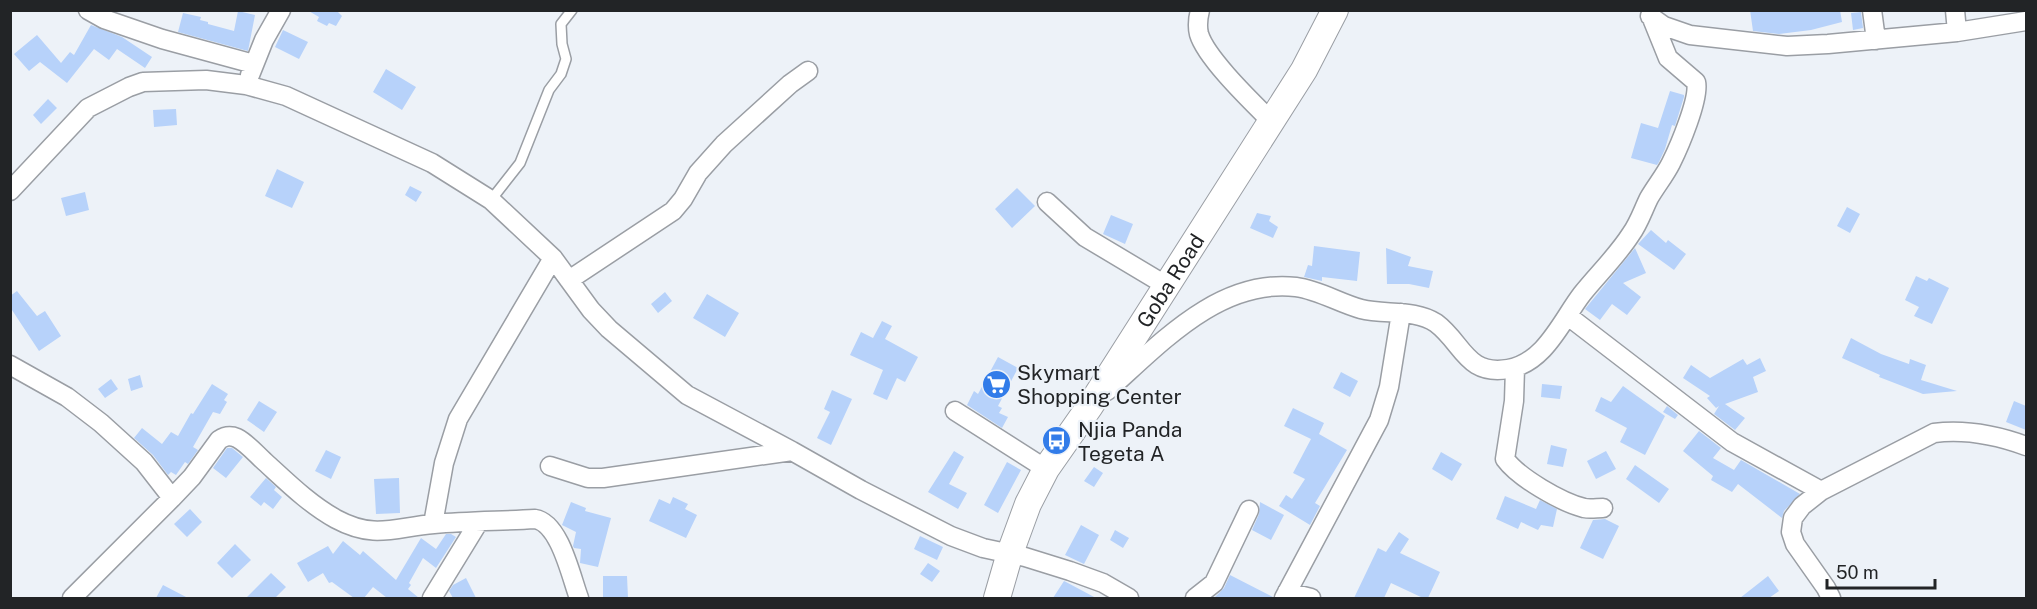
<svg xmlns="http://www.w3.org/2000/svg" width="2037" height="609" font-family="'Public Sans',sans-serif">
	<rect width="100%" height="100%" fill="#edf2f8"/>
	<path fill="#b7d2fa" d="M307,10H336L342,16L336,26L329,23L327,26L317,21L319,17Z
		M1750,10H1840L1842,22L1811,30L1779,34L1753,31Z
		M238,11L255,15L248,51L178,32L183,13L201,17L200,20L208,22V24L234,31Z
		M1861,12L1863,28L1853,30L1851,13Z
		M91,25L122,37L152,57L145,68L117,49L109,60L94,49L67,83L40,62L29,71L14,54L37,35L61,63L70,52L74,55Z
		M283,30L308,42L299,59L275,47Z
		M386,69L416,87L402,110L373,92Z
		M1670,91L1684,95V97L1675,126L1672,125L1665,149L1659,162L1657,165L1631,158L1641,123L1658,128Z
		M48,99L57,108L41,124L33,115Z
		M176,109L177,125L154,127L153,110Z
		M277,169L304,182L292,208L265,196Z
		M410,186L422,192L416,202L405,195Z
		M1017,188L1035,206L1012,228L995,209Z
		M85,192L89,210L66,216L61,198Z
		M1847,207L1860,214L1850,233L1837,226Z
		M1257,213L1271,216L1269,221L1278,227L1273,238L1250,228Z
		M1111,215L1133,224L1125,244L1103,234Z
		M1651,230L1666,243L1668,240L1686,254L1674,270L1638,244Z
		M1314,246L1360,252L1357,281L1322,277V281L1304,277L1308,265L1312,266Z
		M1386,248L1411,257L1408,266L1433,271L1429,288L1409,284H1387Z
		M1635,248L1646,273L1623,283L1641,297L1627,315L1612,304L1600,320L1585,309Z
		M1916,276L1927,281L1929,278L1949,288L1932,324L1914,316L1919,307L1905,300Z
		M17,291L37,316L45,311L61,336L39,351L10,307V296Z
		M665,292L672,301L658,313L651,304Z
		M707,294L739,313L725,337L693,318Z
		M882,321L892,326L885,339L918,357L905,382L897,378L887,400L873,394L883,370L850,355L861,332L873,338Z
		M1851,338L1881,354L1909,364L1910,359L1926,365L1921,380L1957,391L1923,394L1879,377L1880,375L1842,358Z
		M998,357L1018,368L998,406L1002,408L999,413L1008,417L1002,428L967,405L974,391L978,394Z
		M1760,358L1766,371L1753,377L1758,392L1725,404L1745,418L1735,430L1714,414L1719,406L1716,408L1707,398L1710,396L1683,378L1691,365L1710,378L1743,359L1747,365Z
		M1341,372L1358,381L1350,397L1333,388Z
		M140,375L143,387L131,391L128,379Z
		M111,379L118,389L105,398L98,389Z
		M212,384L228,394L224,400L227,402L220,414L213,412L193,447L198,450L188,464L185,462L176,475L171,472L168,475L153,455L134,438L142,428L162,444L171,432L178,436L191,413L193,414Z
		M1542,384L1562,386L1560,399L1541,397Z
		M1623,386L1665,416L1645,455L1620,442L1627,428L1595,411L1601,397L1611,402Z
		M832,390L852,399L831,445L817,438L830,412L824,409Z
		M259,401L277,412L264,432L247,420Z
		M2014,401L2026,406V430L2006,422Z
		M1667,406L1678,415L1675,419L1663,412Z
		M1293,408L1324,423L1319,434L1347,450L1315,503L1320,506L1310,525L1279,506L1286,495L1292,499L1305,479L1293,473L1311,439L1284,426Z
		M1699,431L1721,448L1713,458L1734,470L1741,460L1800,494L1784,511L1782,518L1738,484L1732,492L1711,480L1713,476L1683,451Z
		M1551,445L1567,449L1563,467L1547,464Z
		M227,448H232L243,457L226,478L213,468Z
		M326,450L341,457L331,479L315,471Z
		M954,451L964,457L949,484L967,493L958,509L928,492Z
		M1606,451L1616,469L1596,479L1587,461Z
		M1441,452L1462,464L1452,481L1432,469Z
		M1007,462L1021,470L998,513L984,505Z
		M1635,465L1669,489L1659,503L1626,479Z
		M1094,467L1103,473L1094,487L1084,481Z
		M266,478L276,487L274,490L282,497L273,509L264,502L261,506L250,497Z
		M399,478L400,513L376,514L374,479Z
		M1505,496L1536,509L1540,500L1557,509L1553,527L1541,525L1538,530L1521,522L1518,529L1496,519Z
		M673,497L688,504L685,509L697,515L686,538L649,521L659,499L670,504Z
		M571,502L586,508L585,511L611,518L598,567L580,563L581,549L574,548L573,546L576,532L562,525Z
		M1260,502L1284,515L1271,540L1252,530L1259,514Z
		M190,509L202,522L187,537L174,524Z
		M1605,519L1619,526L1603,559L1580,548L1593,520Z
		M1081,525L1099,535L1084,564L1065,555Z
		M1115,530L1129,538L1123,548L1110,540Z
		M1399,532L1409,539L1400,553L1440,572L1428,598H1423L1391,583L1384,598H1354L1378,548L1386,552Z
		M446,534H451L456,537L436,568L423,558L409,583L411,585L408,589L419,598H387L373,587L364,598H354L332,582L329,583L323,573L308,582L297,563L328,546L333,554L343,541L360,555L363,551L396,580L421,538L436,549Z
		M920,536L943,547L937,560L914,549Z
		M235,544L251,560L232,578L217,563Z
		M928,563L940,571L932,582L920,574Z
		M271,573L286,587L275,598H246Z
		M1230,575L1273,597V598H1214L1224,588Z
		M603,576H627L628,598H603Z
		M1768,576L1779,591L1769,598H1740Z
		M466,578L476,598H453L449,591L453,585Z
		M1064,581L1066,582L1096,598H1053Z
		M163,585L188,598H156Z"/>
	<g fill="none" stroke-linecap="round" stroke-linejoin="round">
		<defs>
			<path id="lane" d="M491,200L520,163L549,90L561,74L566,59L562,44L561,24L572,10"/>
			<path id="street" d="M88,10L104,19L162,39L254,64
				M1200,10C1198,18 1197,26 1199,34C1206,58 1252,102 1271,121
				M1872,10L1876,40
				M1955,10L1957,32
				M1650,16L1664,26L1690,35L1787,46L1828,44L1957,32L2026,21
				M250,75L264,40L281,10
				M10,191L88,108L129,87L143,82L206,80L246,85L286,96L432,163L491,200L553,258L591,310L609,329L687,395L792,451L861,490L951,536L983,548L1025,557L1070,571L1103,583L1129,598
				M1047,202L1085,237L1167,286
				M569,280L673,211L683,199L698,173L724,144L790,84L808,71
				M1568,316L1732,442L1821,491
				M10,365L67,397L101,423L144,462L172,498L192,477L219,440C225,436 230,435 237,438C247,443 256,454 265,462C287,482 309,504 336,519C375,540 395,527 434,524C468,521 502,521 535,519C560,523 571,577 579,598
				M1515,368L1514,401L1505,459C1519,478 1561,502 1584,508C1590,509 1597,508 1603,508
				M1107,391C1160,344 1219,278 1296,287C1319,290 1339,303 1361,309C1385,315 1415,309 1436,323C1463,343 1466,376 1508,369C1545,363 1562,320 1582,294C1598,274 1617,256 1631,234C1639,223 1643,210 1649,198C1656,186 1665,175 1671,163C1679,147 1700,98 1696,82L1668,58L1651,16
				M955,411L1046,469
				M550,466L588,478H603L792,451
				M433,524L444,463L458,419L553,258
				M1287,592L1311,598
				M72,598L172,498
				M432,598L478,523
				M1195,598L1214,583L1249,510
				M1284,598L1379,420L1389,387L1401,313
				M1831,598L1826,588L1795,544L1791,532L1793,518L1802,506L1821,491L1934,433C1966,429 1996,435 2026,446"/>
			<g id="secondary">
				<path id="s1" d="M997,598L1010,553L1028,504L1046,469L1090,406L1304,70L1335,10"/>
			</g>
		</defs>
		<use href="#lane" stroke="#9a9ea4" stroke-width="12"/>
		<use href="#street" stroke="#9a9ea4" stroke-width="21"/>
		<use href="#secondary" stroke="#9a9ea4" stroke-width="28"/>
		<use href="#lane" stroke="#fff" stroke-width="9"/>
		<use href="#street" stroke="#fff" stroke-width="18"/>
		<use href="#secondary" stroke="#fff" stroke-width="26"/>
	</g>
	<defs>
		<symbol id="supermarket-disc" viewBox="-11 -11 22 22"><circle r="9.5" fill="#327ce9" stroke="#edf2f8"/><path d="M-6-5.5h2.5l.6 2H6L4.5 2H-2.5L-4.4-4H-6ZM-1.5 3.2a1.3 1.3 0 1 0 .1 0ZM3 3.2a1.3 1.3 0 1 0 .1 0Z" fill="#fff"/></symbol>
		<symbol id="bus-disc" viewBox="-11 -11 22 22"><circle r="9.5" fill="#327ce9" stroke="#edf2f8"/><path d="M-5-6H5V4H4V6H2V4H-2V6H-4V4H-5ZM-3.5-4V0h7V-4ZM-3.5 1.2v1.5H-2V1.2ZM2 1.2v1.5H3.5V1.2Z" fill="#fff"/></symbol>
	</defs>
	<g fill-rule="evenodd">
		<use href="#supermarket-disc" x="980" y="368" width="33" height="33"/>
		<use href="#bus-disc" x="1040" y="424" width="33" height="33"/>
	</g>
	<g text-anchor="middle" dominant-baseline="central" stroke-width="4.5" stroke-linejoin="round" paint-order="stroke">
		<g font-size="21" fill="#222426" stroke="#edf2f8">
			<text stroke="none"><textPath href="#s1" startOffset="364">Goba Road</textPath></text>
		</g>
		<g font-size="21" fill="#222426" stroke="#edf2f8" text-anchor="start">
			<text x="1017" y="372">Skymart<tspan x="1017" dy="24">Shopping Center</tspan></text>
			<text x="1078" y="429">Njia Panda<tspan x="1078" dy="24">Tegeta A</tspan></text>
		</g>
	</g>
	<rect width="2037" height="609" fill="none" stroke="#222426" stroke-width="24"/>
	<path d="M1827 579v9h108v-9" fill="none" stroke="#222426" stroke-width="3"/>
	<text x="1836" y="579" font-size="18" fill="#222426" stroke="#edf2f8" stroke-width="4.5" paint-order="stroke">50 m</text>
</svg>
